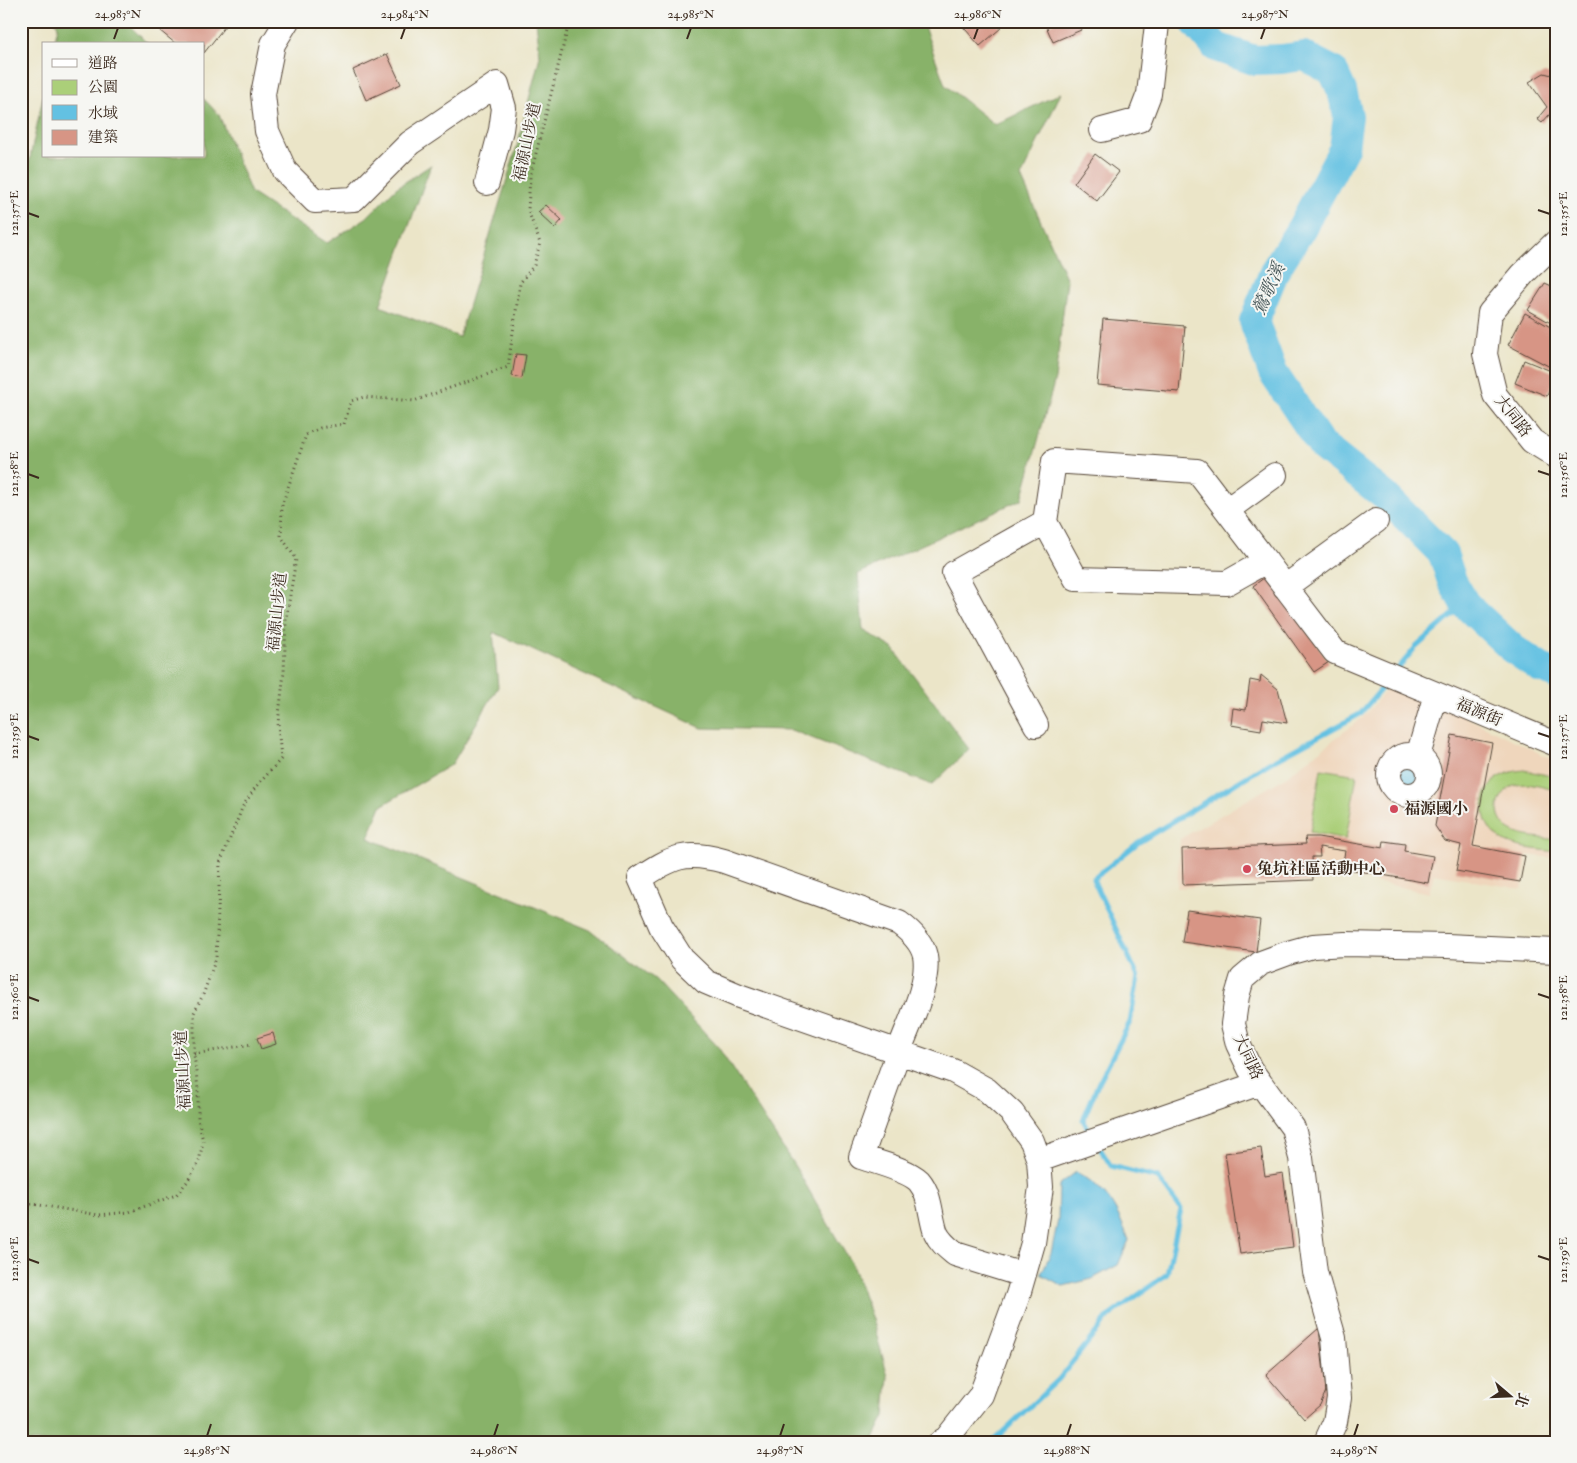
<svg xmlns="http://www.w3.org/2000/svg" width="1577" height="1463" font-family="'IM FELL Double Pica','Noto Serif TC',serif">
	<rect width="100%" height="100%" fill="#f6f6f2"/>
	<filter id="ink" filterUnits="userSpaceOnUse"><feTurbulence type="fractalNoise" baseFrequency=".02" numOctaves="2"/><feDisplacementMap in="SourceGraphic" scale="10" xChannelSelector="R" yChannelSelector="G"/><feConvolveMatrix kernelMatrix="1 2 1 2 8 2 1 2 1" color-interpolation-filters="sRGB"/></filter>
	<filter id="wash" filterUnits="userSpaceOnUse"><feTurbulence type="fractalNoise" baseFrequency=".0096" numOctaves="4" result="noise"/><feDisplacementMap in="SourceGraphic" scale="20" xChannelSelector="R" yChannelSelector="G"/><feGaussianBlur stdDeviation="1.12" result="paint"/><feColorMatrix in="noise" values="0 0 0 0 0 0 0 0 0 0 0 0 0 0 0 0 0 1.4 0 .05"/><feComposite in="paint" operator="in"/></filter>
	<g filter="url(#wash)">
		<rect width="100%" height="100%" fill="#ebe5c8"/>
		<path fill="#efd6bc" d="M1389,687L1459,714L1556,761V858L1528,855L1522,889L1434,874L1429,893L1327,872L1320,882L1177,888L1180,839L1283,779L1362,718Z"/>
		<path fill="#abcf79" stroke="#737c4c" d="M1321,769L1357,775L1346,839L1310,832Z
			M1524,770L1556,777V790C1544,788 1529,782 1517,785C1496,790 1491,819 1510,830C1522,838 1542,837 1556,840V852C1538,849 1514,849 1499,838C1478,823 1478,789 1501,776C1509,772 1516,771 1524,770Z"/>
		<path fill="#88b269" stroke="#626e44" d="M55,21H123L127,23L148,44H54L58,26Z
			M536,21H922L945,85L995,125L1061,93L1021,177L1067,280L1055,379L1022,499L858,574L863,630L893,648L969,749L932,785L791,730L702,728L493,632L498,687L452,764L381,806L368,838L590,930L656,980L718,1047L799,1173L852,1265L872,1319L888,1376L885,1416L872,1442H21V200L44,92V156H204V99L219,115L251,193L327,243L366,218L396,188L431,165L380,306L459,337L517,146L540,56Z"/>
		<path fill="#63c1e2" stroke="#4f7680" d="M1399 775a10 10 0 1 1 20 0a10 10 0 1 1-20 0Z
			M1076,1172C1108,1189 1116,1208 1129,1240L1118,1265L1092,1279L1063,1286L1041,1274L1051,1253L1058,1220L1059,1185Z"/>
		<g fill="none" stroke-linecap="round" stroke-linejoin="round">
			<path stroke="#63c1e2" stroke-width="5" d="M1396,671L1415,648L1465,604
				M1092,1135L1083,1120L1098,1084L1130,1022L1138,977L1093,879L1139,842L1271,762L1360,714L1387,682
				M992,1442L1059,1379L1109,1316L1167,1274L1181,1209L1158,1178L1111,1166L1099,1147"/>
			<path stroke="#63c1e2" stroke-width="30" d="M1194,21L1216,47L1254,60L1282,59L1304,56L1333,71L1342,91L1348,116L1344,148L1302,227L1275,270L1254,321L1273,373L1322,446L1385,496L1443,554L1452,581L1465,604L1513,649L1541,668L1556,674"/>
		</g>
		<g id="blocks">
			<path fill="#d79585" d="M166,21H229L204,53V44H176L159,30Z
				M958,21H995L1001,28L980,46Z
				M1057,21H1077L1081,30L1053,42L1046,26Z
				M387,54L401,84L366,100L353,70Z
				M1544,73L1556,76V99L1553,103L1556,107L1542,123L1537,119L1547,107L1529,82Z
				M1095,154L1119,172L1097,201L1074,183Z
				M546,205L562,220L555,228L538,212Z
				M1545,283L1556,288V326L1528,310Z
				M1525,313L1556,330V370L1508,345Z
				M1103,319L1185,326L1179,392L1097,385Z
				M516,354L526,355L522,378L512,376Z
				M1524,360L1556,373L1547,396L1515,383Z
				M1268,575L1329,662L1314,672L1253,586Z
				M1261,675L1278,689L1287,723L1263,719L1261,730L1231,725L1233,708L1246,710L1250,680L1260,682Z
				M1452,735L1492,743L1473,846L1525,856L1520,882L1456,871L1461,845L1445,841L1435,826Z
				M1305,837H1318L1383,848L1384,841L1405,844L1404,851L1433,856L1428,883L1342,868L1345,851L1319,847L1320,857H1312L1313,880L1183,885L1182,849L1306,844Z
				M1187,910L1260,920L1256,952L1182,942Z
				M273,1033L276,1044L261,1049L257,1038Z
				M1261,1148L1265,1176L1283,1173L1293,1247L1240,1254L1225,1153Z
				M1319,1328L1326,1391L1320,1405L1304,1419L1266,1375Z"/>
		</g>
	</g>
	<g filter="url(#ink)">
		<use href="#blocks" fill-opacity="0" stroke="#554638" stroke-width="1"/>
		<g fill="none" stroke-linecap="round" stroke-linejoin="round">
			<defs>
				<path id="minor" d="M287,21L273,44L263,94L267,131L285,171L315,201L354,199L410,143L497,84L504,108L501,130L487,183
					M1102,130L1139,120L1149,94L1157,24L1156,21
					M1556,242L1523,274L1490,313L1485,354L1495,395L1532,441L1556,456
					M1227,510L1275,475
					M1045,522L1076,579L1227,583L1266,561
					M1285,587L1376,521
					M1036,725L954,573L1045,522L1054,461L1197,471L1335,652L1556,744
					M1389 775a20 20 0 1 1 40 0a20 20 0 1 1-40 0Z
					M1418,756L1436,694
					M1039,1160L1260,1083
					M941,1442L947,1438L981,1395L1018,1295L1033,1243L1041,1187L1039,1160L1032,1141L1012,1113L987,1090L953,1071L739,996L706,982L682,959L661,926L640,878C673,857 684,850 724,861L899,923C910,931 922,942 925,956C930,984 908,1025 899,1051C886,1086 874,1122 861,1157C876,1162 908,1170 919,1181C931,1195 930,1217 936,1233C940,1242 948,1248 955,1254L1023,1275
					M1326,1442L1335,1422L1339,1398L1334,1338L1315,1272L1301,1158L1293,1128L1250,1069L1238,1044L1233,1024L1237,996L1242,979L1261,963L1288,953L1313,946L1345,944L1447,946L1556,951"/>
			</defs>
			<use href="#minor" stroke="#554638" stroke-width="26"/>
			<path stroke="#554638" stroke-width="3" stroke-dasharray="1 4" stroke-linecap="butt" d="M194,1054L252,1044
				M21,1204H33L99,1215L129,1212L176,1195L187,1182L199,1162L203,1141L198,1119V1089L194,1054V1013L203,995L216,958L220,863L243,806L255,788L281,759L278,723L284,673L286,620L296,559L281,536L282,505L306,435L320,428L344,424L351,401L364,397L414,401L508,367L520,283L534,265L540,243L528,210L530,177L568,27L566,21"/>
			<use href="#minor" stroke="#fff" stroke-width="24"/>
		</g>
	</g>
	<path fill="none" stroke="#3b2a1e" stroke-width="2" d="M114,39L118,28M401,39L405,28M687,39L691,28M974,39L978,28M1261,39L1265,28M1538,210L1550,214M28,213L39,217M1538,471L1550,475M28,474L39,478M1538,733L1550,737M28,736L39,740M1538,994L1550,998M28,997L39,1001M1538,1256L1550,1260M28,1259L39,1263M207,1436L211,1424M494,1436L498,1424M780,1436L784,1424M1067,1436L1071,1424M1354,1436L1358,1424"/>
	<g fill="#d1495b" stroke="#f6f6f2" stroke-width="2">
		<circle cx="1394" cy="809" r="5"/>
		<circle cx="1247" cy="869" r="5"/>
	</g>
	<g text-anchor="middle" dominant-baseline="central" stroke-width="4" stroke-linejoin="round" paint-order="stroke">
		<g font-size="16" fill="#3b2a1e" stroke="#f6f6f2">
			<text transform="translate(527 142) rotate(-78)">福源山步道</text>
			<text transform="translate(1513 416) rotate(52)">大同路</text>
			<text transform="translate(277 612) rotate(-84)">福源山步道</text>
			<text transform="translate(1479 712) rotate(23)">福源街</text>
			<text transform="translate(1248 1057) rotate(65)">大同路</text>
			<text transform="translate(183 1070) rotate(-93)">福源山步道</text>
		</g>
		<g font-size="16" font-weight="bold" fill="#3b2a1e" stroke="#f6f6f2" text-anchor="start">
			<text x="1404" y="809">福源國小</text>
			<text x="1257" y="869">兔坑社區活動中心</text>
		</g>
		<g font-size="18" font-style="italic" fill="#475759" stroke="#f6f6f2">
			<text transform="translate(1269 289) rotate(-66)">鶯歌溪</text>
		</g>
	</g>
	<rect width="1577" height="1463" fill="none" stroke="#f6f6f2" stroke-width="55"/>
	<rect x="42" y="42" width="162" height="115" fill="#f6f6f2" stroke="#aba49d"/>
	<rect x="52" y="59" width="25" height="8" fill="#ffffff" stroke="#aba49d"/>
	<text x="88" y="68" font-size="15" fill="#3b2a1e">道路</text>
	<rect x="52" y="80" width="25" height="15" fill="#abcf79" stroke="#aba49d"/>
	<text x="88" y="92" font-size="15" fill="#3b2a1e">公園</text>
	<rect x="52" y="105" width="25" height="15" fill="#63c1e2" stroke="#aba49d"/>
	<text x="88" y="118" font-size="15" fill="#3b2a1e">水域</text>
	<rect x="52" y="130" width="25" height="15" fill="#d79585" stroke="#aba49d"/>
	<text x="88" y="142" font-size="15" fill="#3b2a1e">建築</text>
	<g transform="translate(1510 1396) rotate(109)" stroke="#f6f6f2" stroke-width="4" paint-order="stroke">
	<path d="M0-4L9 19L0 12L-9 19Z" fill="#3b2a1e"/>
	<text y="-8" font-size="14" font-weight="bold" text-anchor="middle" fill="#3b2a1e">北</text>
	</g>
	<rect x="28" y="28" width="1522" height="1408" fill="none" stroke="#3b2a1e" stroke-width="2"/>
	<g font-size="12" text-anchor="middle" fill="#3b2a1e">
		<text x="118" y="18">24.983°N</text>
		<text x="405" y="18">24.984°N</text>
		<text x="691" y="18">24.985°N</text>
		<text x="978" y="18">24.986°N</text>
		<text x="1265" y="18">24.987°N</text>
		<text transform="translate(14 213) rotate(-90)" y="4">121.357°E</text>
		<text transform="translate(1563 214) rotate(-90)" y="4">121.355°E</text>
		<text transform="translate(14 474) rotate(-90)" y="4">121.358°E</text>
		<text transform="translate(1563 475) rotate(-90)" y="4">121.356°E</text>
		<text transform="translate(14 736) rotate(-90)" y="4">121.359°E</text>
		<text transform="translate(1563 737) rotate(-90)" y="4">121.357°E</text>
		<text transform="translate(14 997) rotate(-90)" y="4">121.360°E</text>
		<text transform="translate(1563 998) rotate(-90)" y="4">121.358°E</text>
		<text transform="translate(14 1259) rotate(-90)" y="4">121.361°E</text>
		<text transform="translate(1563 1260) rotate(-90)" y="4">121.359°E</text>
		<text x="207" y="1454">24.985°N</text>
		<text x="494" y="1454">24.986°N</text>
		<text x="780" y="1454">24.987°N</text>
		<text x="1067" y="1454">24.988°N</text>
		<text x="1354" y="1454">24.989°N</text>
	</g>
</svg>
